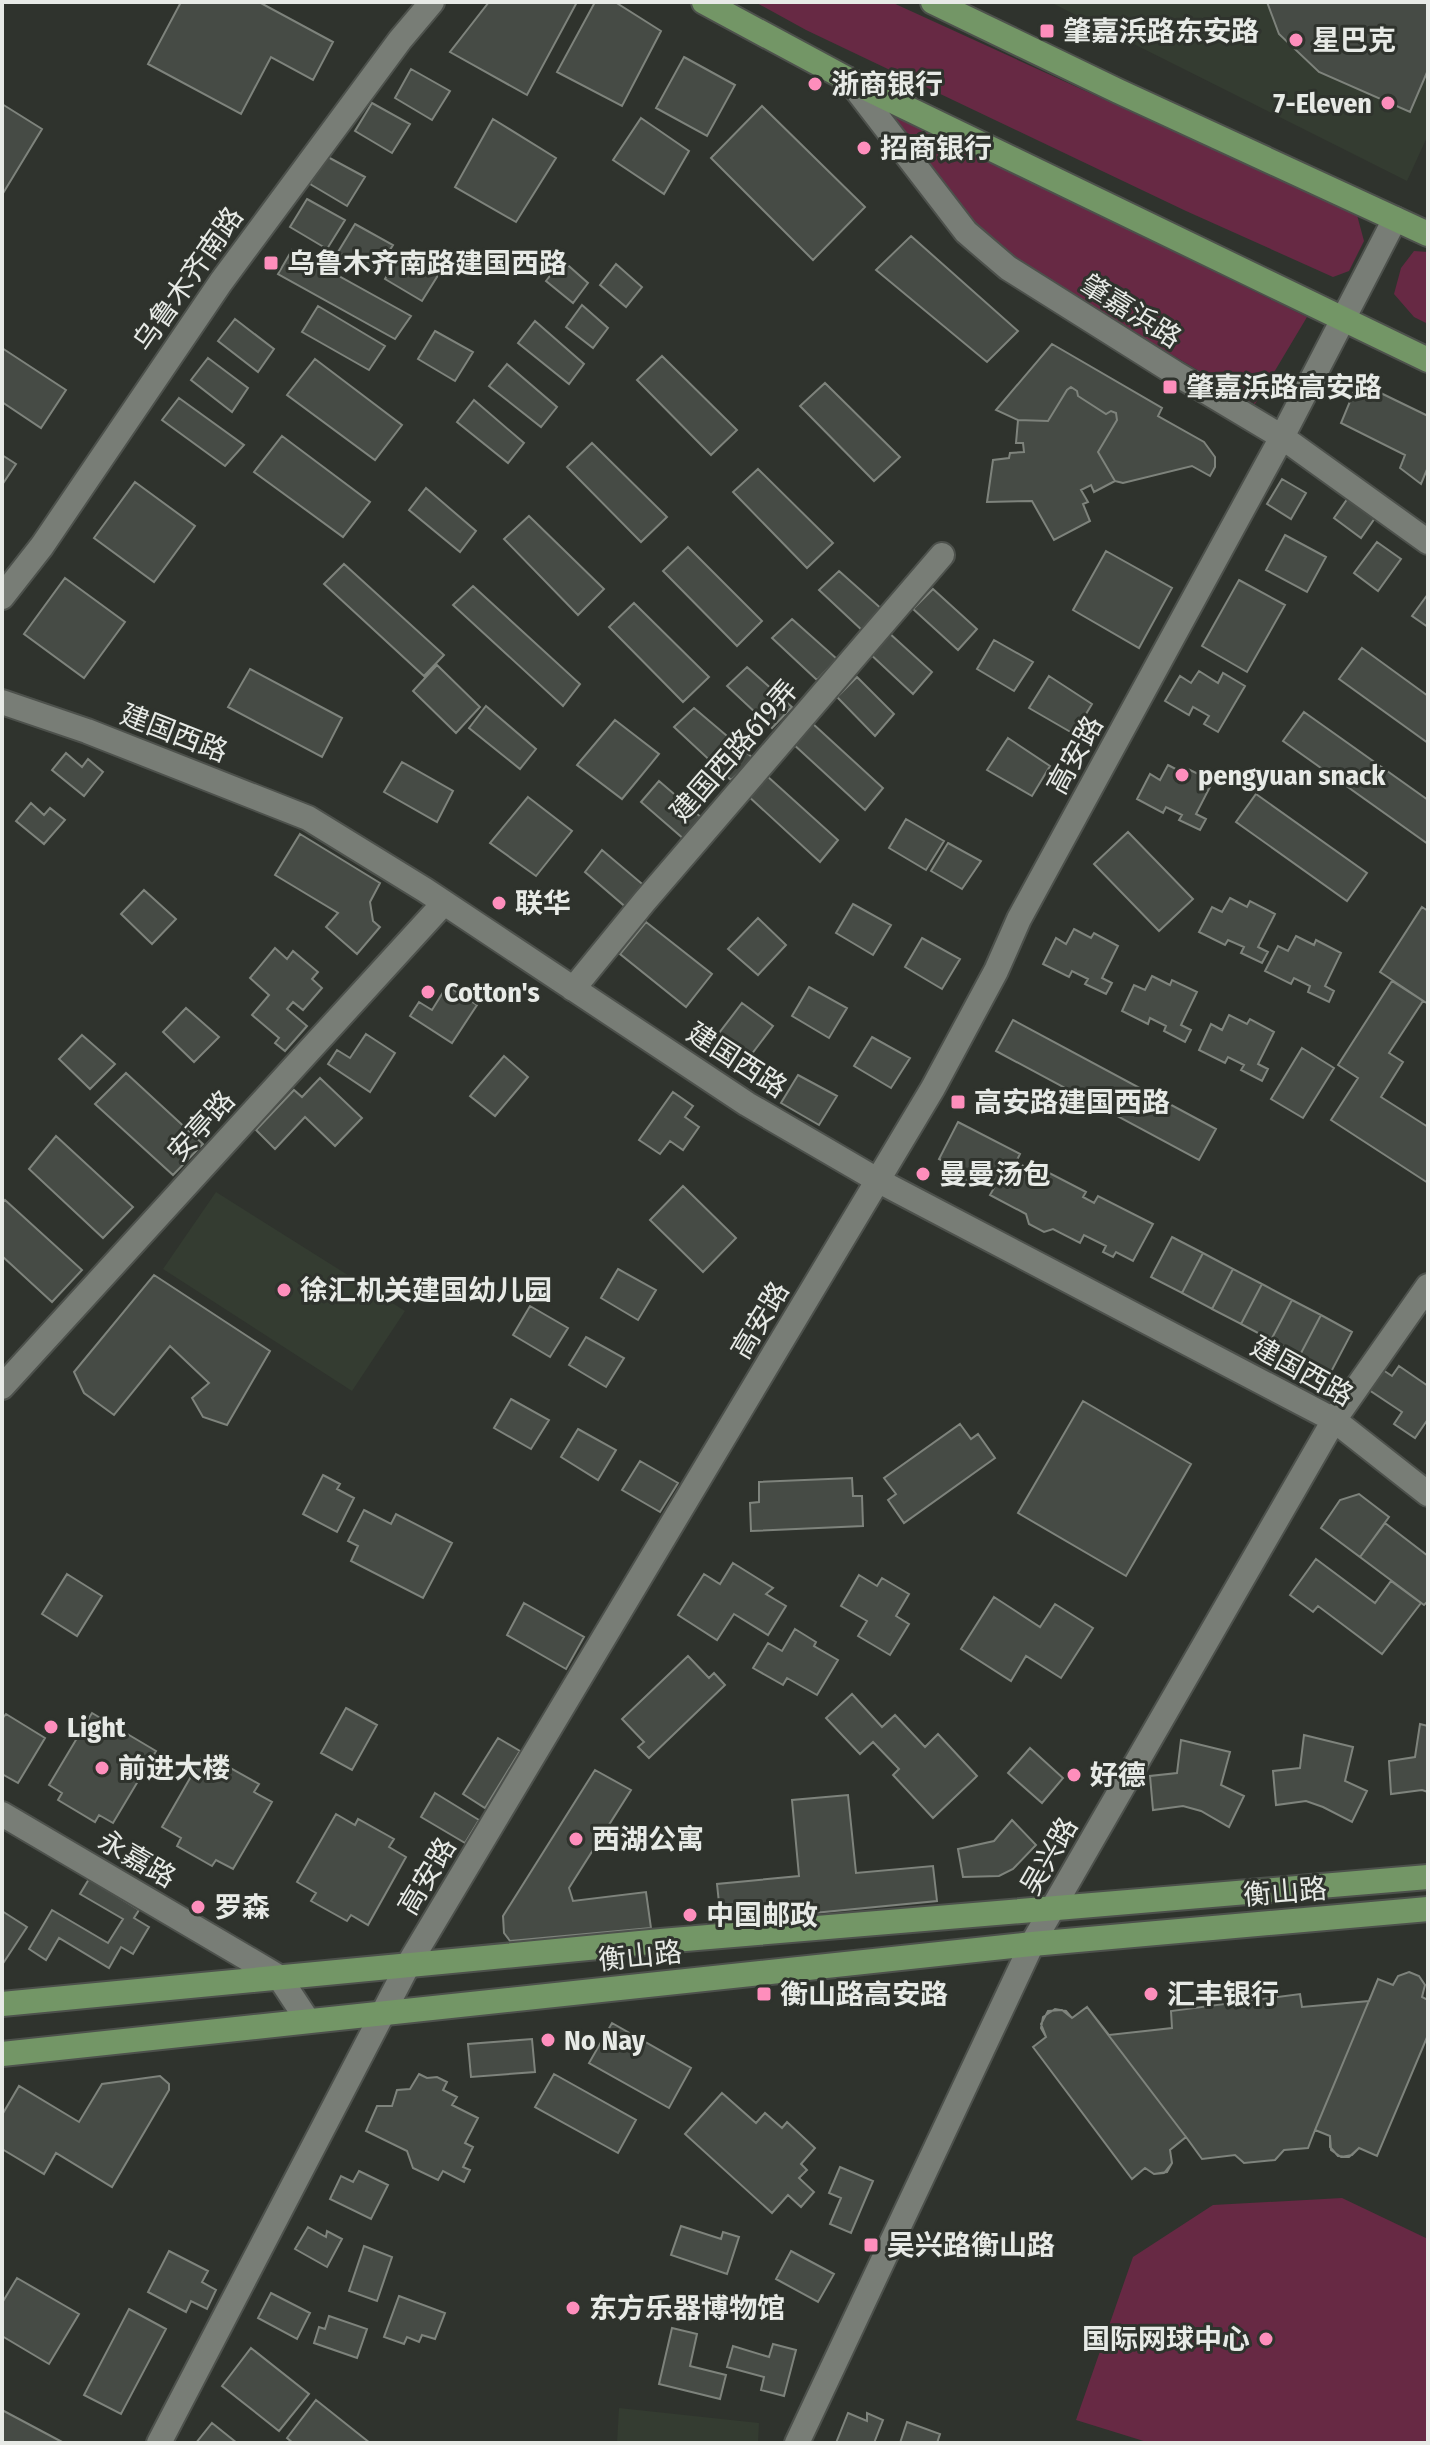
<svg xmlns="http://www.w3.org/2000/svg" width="1430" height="2445" font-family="'Fira Sans Condensed','Noto Sans SC',sans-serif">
	<rect width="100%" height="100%" fill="#2f332d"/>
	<path fill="#343c31" d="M1050,2H1428V135L1407,181Z
		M216,1192L405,1311L352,1391L163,1269Z
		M619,2408L759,2423L758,2443H617Z"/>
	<path fill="#672944" d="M755,2H891L1357,215L1364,241L1349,271L1333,277L1186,211L806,30Z
		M888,112L1307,317L1255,404L1052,284L1002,247L961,210Z
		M1414,251L1428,252V324L1414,317L1394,294L1401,268Z
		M1342,2198L1428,2239V2443H1150L1076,2420L1133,2257L1213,2205Z"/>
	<path fill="#464b45" stroke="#7e837c" stroke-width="2" d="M181,2H259L333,42L313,80L271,57L241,114L148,64Z
		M489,2H577L527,95L450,52Z
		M595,2H615L661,31L622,106L557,72Z
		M1267,2H1428V70L1410,112L1319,72L1279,34Z
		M684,57L735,85L707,136L656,108Z
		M411,69L450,91L432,120L395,98Z
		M372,103L410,124L392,153L355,131Z
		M2,104L42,129L2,195Z
		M762,106L865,207L813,260L711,158Z
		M641,118L689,151L664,194L613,160Z
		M493,119L556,158L516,222L455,187Z
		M326,156L365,177L347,206L310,184Z
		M307,199L345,220L327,249L290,227Z
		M355,224L393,245L375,274L338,252Z
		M911,236L1018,331L987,362L876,270Z
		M292,250L411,316L395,339L278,274Z
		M402,251L440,272L422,301L385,279Z
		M562,260L588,283L573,303L546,281Z
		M616,264L642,287L626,307L600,285Z
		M582,305L608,328L593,348L566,327Z
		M318,306L385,346L369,370L302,332Z
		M235,319L274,349L258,372L218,341Z
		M535,321L584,364L569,384L518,343Z
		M435,331L473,352L455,381L418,359Z
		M1052,344L1162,408L1158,416L1204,442L1215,457V467L1210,476L1192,466L1123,483L1115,481L1094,492L1091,485L1081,490L1088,502L1083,504L1090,521L1054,540L1032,501L987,502L993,460L1009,458L1010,453L1024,452L1023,443H1016L1018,420L996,410Z
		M2,348L66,390L41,428L2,402Z
		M662,356L737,430L711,455L637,380Z
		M208,358L248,388L232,412L191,380Z
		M315,359L402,425L375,460L287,395Z
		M507,364L557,407L541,427L489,386Z
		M1358,382L1428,416V467L1421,484L1400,468L1405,455L1341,423Z
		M825,383L900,457L874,481L800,406Z
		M1071,387L1077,391L1078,396L1106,414L1111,411L1116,413L1117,420L1098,452L1115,481L1094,492L1091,485L1081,490L1088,502L1083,504L1090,521L1054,540L1032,501L987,502L993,460L1009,458L1010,453L1024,452L1023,443H1016L1018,420L1048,421L1067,390Z
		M179,398L244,445L225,466L162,420Z
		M474,400L524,443L508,463L457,422Z
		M282,436L370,502L343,537L254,472Z
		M592,443L667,517L641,542L567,467Z
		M2,455L16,464L2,485Z
		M758,469L833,543L807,568L733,492Z
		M1282,479L1306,493L1291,519L1267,504Z
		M135,482L195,526L154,582L94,538Z
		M426,488L476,531L460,552L409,510Z
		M1348,498L1375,518L1361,538L1334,518Z
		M529,516L604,589L578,615L504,539Z
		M1285,535L1326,557L1307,592L1266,570Z
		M1377,542L1401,559L1378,591L1354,573Z
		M688,547L762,621L737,646L663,571Z
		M1106,551L1172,588L1139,648L1073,610Z
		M344,564L444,655L424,676L324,584Z
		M839,571L884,611L864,632L819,590Z
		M65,578L125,622L84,678L24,634Z
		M1239,580L1285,605L1247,672L1202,646Z
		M473,586L580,684L563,706L453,605Z
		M933,589L977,629L958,650L913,609Z
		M1428,594V627L1412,616Z
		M634,603L709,677L683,702L609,627Z
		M792,619L837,659L817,680L772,638Z
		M888,632L932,672L913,694L868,652Z
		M994,640L1033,662L1014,691L977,669Z
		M1362,648L1428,696V743L1339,679Z
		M437,665L480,707L456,733L413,691Z
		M747,667L792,707L772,728L727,686Z
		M250,669L342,718L322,757L228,707Z
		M1199,671L1218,683L1223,673L1245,686L1218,732L1204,724L1209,716L1193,707L1189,715L1165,701L1180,676L1191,683Z
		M1049,676L1092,704L1074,734L1029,708Z
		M857,677L894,714L875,736L837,697Z
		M486,706L536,749L520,769L469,728Z
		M694,708L753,758L731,780L674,727Z
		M1304,712L1428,800V844L1283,741Z
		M615,720L659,754L622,799L577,765Z
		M812,723L883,788L865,810L792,743Z
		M1008,738L1050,766L1032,796L987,770Z
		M66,753L82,767L88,759L103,772L84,796L52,770Z
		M402,762L453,791L437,822L384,792Z
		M1168,765L1185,774L1188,769L1213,781L1196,814L1206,819L1200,830L1179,820L1182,815L1166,807L1163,813L1137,799L1150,774L1160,780Z
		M767,776L838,840L820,862L747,795Z
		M659,781L703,819L685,840L641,802Z
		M1256,794L1367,873L1347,901L1236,822Z
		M528,797L572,831L536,876L490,843Z
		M31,803L44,815L50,808L65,820L44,844L16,821Z
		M906,819L944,841L926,870L889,848Z
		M1128,832L1193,899L1159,931L1094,864Z
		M300,834L380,883L370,902L373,921L380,927L357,954L326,927L338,913L275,875Z
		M948,843L981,861L962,889L931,871Z
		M602,850L647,888L628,909L585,872Z
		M144,890L176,919L152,944L121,914Z
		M1230,898L1247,907L1250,901L1275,914L1258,947L1268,952L1262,963L1241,953L1244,947L1228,940L1225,945L1199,932L1212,907L1222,912Z
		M853,904L891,925L873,955L836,933Z
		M1422,907L1428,911V1004L1380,972Z
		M758,918L786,945L758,975L728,949Z
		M646,922L712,974L686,1007L620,954Z
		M1074,929L1091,938L1094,933L1118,946L1102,978L1112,983L1106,994L1085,984L1088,979L1072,971L1069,977L1043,964L1056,938L1066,944Z
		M1296,936L1314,945L1316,940L1341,953L1325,986L1334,991L1329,1002L1308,992L1310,986L1294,978L1291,984L1265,971L1278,946L1288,951Z
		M922,938L960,959L942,989L905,967Z
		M275,948L287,959L293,951L318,972L312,979L322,988L303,1010L293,1002L287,1009L307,1026L285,1051L275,1043L279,1038L252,1015L269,995L250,978Z
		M1152,976L1170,985L1172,980L1197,992L1181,1025L1191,1030L1185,1042L1164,1031L1166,1026L1150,1018L1148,1024L1122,1011L1134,985L1145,990Z
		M1392,981L1423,1001L1389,1053L1403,1062L1381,1097L1428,1127V1183L1331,1120L1358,1078L1338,1065Z
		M447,986L477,1005L452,1043L410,1016L419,1002L432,1010Z
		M809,987L847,1008L829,1038L792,1016Z
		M742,1003L773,1026L748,1059L716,1037Z
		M186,1008L219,1037L194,1062L163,1032Z
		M1229,1015L1247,1024L1250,1019L1274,1032L1258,1064L1268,1069L1262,1081L1241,1070L1244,1065L1228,1057L1225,1063L1199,1050L1211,1024L1222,1030Z
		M1013,1020L1216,1129L1199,1160L996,1051Z
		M366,1034L395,1053L370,1092L328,1064L337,1050L350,1058Z
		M82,1035L115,1064L90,1089L59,1059Z
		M872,1037L910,1058L891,1088L854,1066Z
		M1302,1048L1334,1068L1303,1118L1271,1099Z
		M504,1056L528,1077L495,1116L470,1096Z
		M126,1073L203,1144L173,1175L95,1104Z
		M798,1075L837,1096L819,1125L781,1103Z
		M320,1078L362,1118L335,1146L305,1117L275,1149L256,1130L294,1090L302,1097Z
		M673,1092L693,1106L685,1117L699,1127L683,1150L670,1141L660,1154L639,1140Z
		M958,1122L1020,1154L1016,1162L1031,1170L1034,1165L1086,1192L1083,1197L1094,1203L1098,1196L1153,1224L1133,1261L1116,1252L1113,1257L1103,1252L1106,1246L1084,1235L1080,1243L1053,1229L1044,1232L1029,1224L1026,1214L990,1195L994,1188L977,1179L974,1185L964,1179L966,1173L939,1159Z
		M56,1136L133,1207L103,1238L29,1169Z
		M683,1186L736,1238L703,1272L650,1220Z
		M5,1200L82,1270L52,1302L2,1256V1203Z
		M1172,1237L1203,1253L1182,1293L1151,1277Z
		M1203,1253L1233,1269L1212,1309L1182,1293Z
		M618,1269L656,1290L638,1320L601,1298Z
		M1233,1269L1262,1284L1241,1324L1212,1309Z
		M154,1275L270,1351L227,1425L203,1417L192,1398L209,1383L170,1346L114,1415L84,1393L74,1372Z
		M1262,1284L1292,1300L1271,1340L1241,1324Z
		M1292,1300L1321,1315L1300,1355L1271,1340Z
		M530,1306L568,1328L550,1357L513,1335Z
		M1321,1315L1352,1332L1331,1372L1300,1355Z
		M586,1337L624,1358L606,1387L569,1365Z
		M1399,1366L1428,1386V1419L1415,1438L1394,1424L1402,1412L1369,1390L1383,1370L1392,1376Z
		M511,1399L549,1420L531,1449L494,1428Z
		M1083,1401L1191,1464L1126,1576L1018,1513Z
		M960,1424L971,1439L978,1434L995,1458L904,1523L888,1500L896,1494L884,1478Z
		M578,1429L616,1450L598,1480L561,1457Z
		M640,1461L678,1483L660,1512L622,1490Z
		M323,1475L340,1484L337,1489L354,1498L337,1532L303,1514Z
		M852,1478L853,1496H862L863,1526L751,1531L750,1503L759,1502V1482Z
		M1359,1494L1389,1517L1360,1557L1321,1528L1340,1500Z
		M364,1510L391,1524L396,1514L452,1543L423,1598L351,1561L358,1546L348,1541Z
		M1385,1523L1428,1556V1601L1424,1605L1360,1557Z
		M1316,1559L1375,1603L1391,1581L1421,1603L1382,1654L1318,1606L1313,1612L1290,1595Z
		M733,1563L773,1588L766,1594L786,1606L768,1635L734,1614L717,1640L678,1615L704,1574L720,1584Z
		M67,1574L102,1596L77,1636L42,1614Z
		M859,1575L877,1586L882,1578L909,1594L896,1616L909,1624L890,1655L858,1636L867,1621L841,1606Z
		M994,1597L1040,1627L1055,1604L1093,1628L1061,1678L1026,1656L1011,1681L961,1649Z
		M524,1603L584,1637L566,1669L507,1635Z
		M795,1629L816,1642L814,1646L838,1660L817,1695L787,1678L783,1685L753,1668L768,1643L782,1651Z
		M688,1656L709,1678L714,1673L725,1685L649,1758L638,1747L644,1742L622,1719Z
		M852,1694L882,1727L895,1715L925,1747L938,1734L977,1776L933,1818L893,1775L899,1769L873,1742L860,1754L826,1718Z
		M346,1708L377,1725L352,1770L321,1753Z
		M92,1713L156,1751L113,1823L99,1815L95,1822L58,1800L62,1793L49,1785Z
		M6,1714L45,1738L18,1783L2,1774V1719Z
		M1420,1724L1428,1726V1792L1422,1790L1391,1794L1389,1761L1415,1757Z
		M1304,1735L1353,1747L1345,1781L1367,1791L1352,1822L1323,1807L1306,1801L1276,1805L1273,1771L1300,1768Z
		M498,1738L520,1751L485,1808L463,1794Z
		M1181,1740L1230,1752L1221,1785L1244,1796L1229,1827L1201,1811L1183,1806L1153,1810L1150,1776L1177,1773Z
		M1030,1748L1063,1778L1042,1803L1008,1773Z
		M201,1759L220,1770L223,1764L259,1784L254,1792L272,1802L233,1869L216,1860L212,1866L177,1846L181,1838L162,1827Z
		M595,1770L631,1790L569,1888L573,1901L646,1892L651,1928L510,1941L504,1933L503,1916Z
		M435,1793L479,1820L465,1843L421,1817Z
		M848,1795L856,1873L933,1866L937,1901L721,1922L717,1884L799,1876L792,1800Z
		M336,1814L355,1825L358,1819L394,1839L389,1847L406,1857L368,1925L351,1915L347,1921L311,1901L316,1893L297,1882Z
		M1012,1820L1036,1845L1013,1869L999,1876L963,1877L958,1849L994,1841Z
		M89,1879L139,1910L134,1918L149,1927L133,1954L121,1947L109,1968L59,1938L46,1960L29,1949L52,1910L108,1943L123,1919L80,1894Z
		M2,1911L27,1927L2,1965Z
		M1409,1972L1419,1976L1425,1985L1422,1997L1428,2000V2035L1377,2156L1359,2148L1349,2157L1338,2156L1330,2147V2136L1315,2130L1308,2148L1284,2150L1275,2160L1244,2163L1235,2155L1202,2159L1186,2137L1170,2150L1172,2163L1167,2172L1154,2174L1145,2168L1132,2179L1033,2047L1046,2037L1041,2028L1043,2017L1055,2009L1066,2011L1072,2018L1087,2007L1109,2035L1172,2028L1171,2011L1300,1994L1302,2007L1369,2001L1378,1979L1393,1985L1398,1976Z
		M1409,1972L1419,1976L1425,1985L1422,1997L1428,2000V2035L1377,2156L1359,2148L1352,2155L1341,2157L1331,2150L1330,2136L1315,2130L1378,1979L1393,1985L1398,1976Z
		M1087,2007L1186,2137L1170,2150L1172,2163L1164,2173L1154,2174L1145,2168L1132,2179L1033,2047L1046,2037L1041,2024L1048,2011L1062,2010L1072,2018Z
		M612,2023L691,2068L669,2108L589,2063Z
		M532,2039L535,2072L471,2077L468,2044Z
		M419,2074L427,2078L437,2077L447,2082L443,2090L457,2097L452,2105L478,2118L465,2143L473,2147L463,2167L470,2170L464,2182L443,2171L438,2180L413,2168L407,2151L366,2131L377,2106H392L397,2090L410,2089Z
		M554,2074L636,2120L618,2153L535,2107Z
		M160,2076L169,2084V2090L112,2187L56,2153L44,2174L2,2149V2115L19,2086L79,2122L102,2084Z
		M722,2093L756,2123L765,2113L782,2128L787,2122L815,2148L801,2164L807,2170L799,2178L814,2192L801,2207L788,2195L772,2213L685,2134Z
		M840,2167L873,2181L851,2233L830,2224L841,2198L829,2193Z
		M359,2171L388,2185L371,2219L330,2199L341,2176L353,2182Z
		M681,2226L721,2239L723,2232L739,2237L727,2274L671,2255Z
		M308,2227L326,2237L327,2231L342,2239L327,2267L295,2249Z
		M364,2246L392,2257L377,2301L349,2291Z
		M169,2251L208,2271L202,2282L216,2290L207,2309L191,2301L186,2312L148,2292Z
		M791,2251L834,2274L818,2302L776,2279Z
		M17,2278L79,2314L49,2364L2,2336V2303Z
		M271,2293L310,2313L297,2339L258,2318Z
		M399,2296L445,2313L435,2339L422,2335L419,2342L407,2337L404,2344L384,2337Z
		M129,2309L166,2329L121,2414L84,2395Z
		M329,2316L367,2329L357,2358L314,2343L319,2327L325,2329Z
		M672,2328L697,2334L690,2366L726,2375L720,2399L659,2384Z
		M773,2344L796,2350L784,2396L761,2390L764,2377L727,2367L733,2346L769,2357Z
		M251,2348L309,2394L279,2431L222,2386Z
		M316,2400L370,2443H293L287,2438Z
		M2,2410L64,2443H2Z
		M848,2413L867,2421V2413L883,2420L874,2443H836Z
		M907,2422L940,2434L937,2443H900Z
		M212,2423L237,2443H196Z"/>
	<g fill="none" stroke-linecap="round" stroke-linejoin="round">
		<defs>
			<path id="minor" d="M849,80L966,232L1008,268L1175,373L1282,437L1428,542
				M2,597L42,546L221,282L400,40L432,2
				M2,702L87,731L308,818L425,890L747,1104L879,1181L1334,1420L1428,1494
				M573,989L644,902L942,555
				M2,1387L443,904
				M2,1814L279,1977L308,2021
				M159,2443L408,1965L933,1088L996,971L1019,919L1282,437L1395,219
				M797,2443L1032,1944L1334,1420L1428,1286"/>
			<path id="major" d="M704,2L849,80L1428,360
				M933,2L1118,91L1428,234
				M2,2004L661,1941L1428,1877
				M2,2054L1032,1944L1428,1909"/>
		</defs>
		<use href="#minor" stroke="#4d514c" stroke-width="28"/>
		<use href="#major" stroke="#4d514c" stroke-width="28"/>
		<use href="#minor" stroke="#787d76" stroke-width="24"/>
		<use href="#major" stroke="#739666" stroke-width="24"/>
	</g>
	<g fill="#fe8ebc" stroke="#2f332d" stroke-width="3">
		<rect x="1039" y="23" width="16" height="16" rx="4"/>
		<circle cx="1296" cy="40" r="8"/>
		<circle cx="815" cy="84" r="8"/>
		<circle cx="1388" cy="103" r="8"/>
		<circle cx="864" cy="148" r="8"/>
		<rect x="263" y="255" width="16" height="16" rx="4"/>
		<rect x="1162" y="379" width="16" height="16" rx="4"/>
		<circle cx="1182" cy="775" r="8"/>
		<circle cx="499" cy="903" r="8"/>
		<circle cx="428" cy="992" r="8"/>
		<rect x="950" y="1094" width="16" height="16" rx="4"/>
		<circle cx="923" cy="1174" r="8"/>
		<circle cx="284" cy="1290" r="8"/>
		<circle cx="51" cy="1727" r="8"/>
		<circle cx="102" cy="1768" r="8"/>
		<circle cx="1074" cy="1775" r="8"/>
		<circle cx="576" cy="1839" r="8"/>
		<circle cx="198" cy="1907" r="8"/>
		<circle cx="690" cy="1915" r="8"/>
		<rect x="756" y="1986" width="16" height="16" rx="4"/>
		<circle cx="1151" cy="1994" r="8"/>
		<circle cx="548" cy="2040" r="8"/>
		<rect x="863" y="2237" width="16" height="16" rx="4"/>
		<circle cx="573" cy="2308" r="8"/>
		<circle cx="1266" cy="2339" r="8"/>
	</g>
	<g text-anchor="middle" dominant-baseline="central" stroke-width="6" stroke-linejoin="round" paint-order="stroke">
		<g font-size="28" font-weight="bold" fill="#e7eae6" stroke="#2f332d" text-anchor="start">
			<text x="1063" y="31">肇嘉浜路东安路</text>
			<text x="1312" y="40">星巴克</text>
			<text x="831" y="84">浙商银行</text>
			<text x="1372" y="103" text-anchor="end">7-Eleven</text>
			<text x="880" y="148">招商银行</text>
			<text x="287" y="263">乌鲁木齐南路建国西路</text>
			<text x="1186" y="387">肇嘉浜路高安路</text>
			<text x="1198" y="775">pengyuan snack</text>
			<text x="515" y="903">联华</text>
			<text x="444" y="992">Cotton's</text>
			<text x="974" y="1102">高安路建国西路</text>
			<text x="939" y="1174">曼曼汤包</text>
			<text x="300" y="1290">徐汇机关建国幼儿园</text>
			<text x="67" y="1727">Light</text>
			<text x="118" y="1768">前进大楼</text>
			<text x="1090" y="1775">好德</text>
			<text x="592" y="1839">西湖公寓</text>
			<text x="214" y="1907">罗森</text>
			<text x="706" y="1915">中国邮政</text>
			<text x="780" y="1994">衡山路高安路</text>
			<text x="1167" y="1994">汇丰银行</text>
			<text x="564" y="2040">No Nay</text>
			<text x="887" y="2245">吴兴路衡山路</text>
			<text x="589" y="2308">东方乐器博物馆</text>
			<text x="1250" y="2339" text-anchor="end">国际网球中心</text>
		</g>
		<g font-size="28" fill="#e7eae6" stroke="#2f332d">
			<text transform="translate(188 279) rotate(-55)">乌鲁木齐南路</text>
			<text transform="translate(1131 311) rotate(32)">肇嘉浜路</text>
			<text transform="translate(174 733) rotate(21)">建国西路</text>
			<text transform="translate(734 751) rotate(-49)">建国西路619弄</text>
			<text transform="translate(1075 755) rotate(-61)">高安路</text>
			<text transform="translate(737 1060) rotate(33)">建国西路</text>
			<text transform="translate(201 1126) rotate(-48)">安亭路</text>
			<text transform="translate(760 1320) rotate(-59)">高安路</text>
			<text transform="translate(1302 1371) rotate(29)">建国西路</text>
			<text transform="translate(1049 1856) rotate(-60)">吴兴路</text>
			<text transform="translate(137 1859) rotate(30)">永嘉路</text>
			<text transform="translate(427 1876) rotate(-59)">高安路</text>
			<text transform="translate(1285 1892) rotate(-5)">衡山路</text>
			<text transform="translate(640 1956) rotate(-6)">衡山路</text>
		</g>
	</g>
	<rect width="1430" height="2445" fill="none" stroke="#e7eae6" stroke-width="8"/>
</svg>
